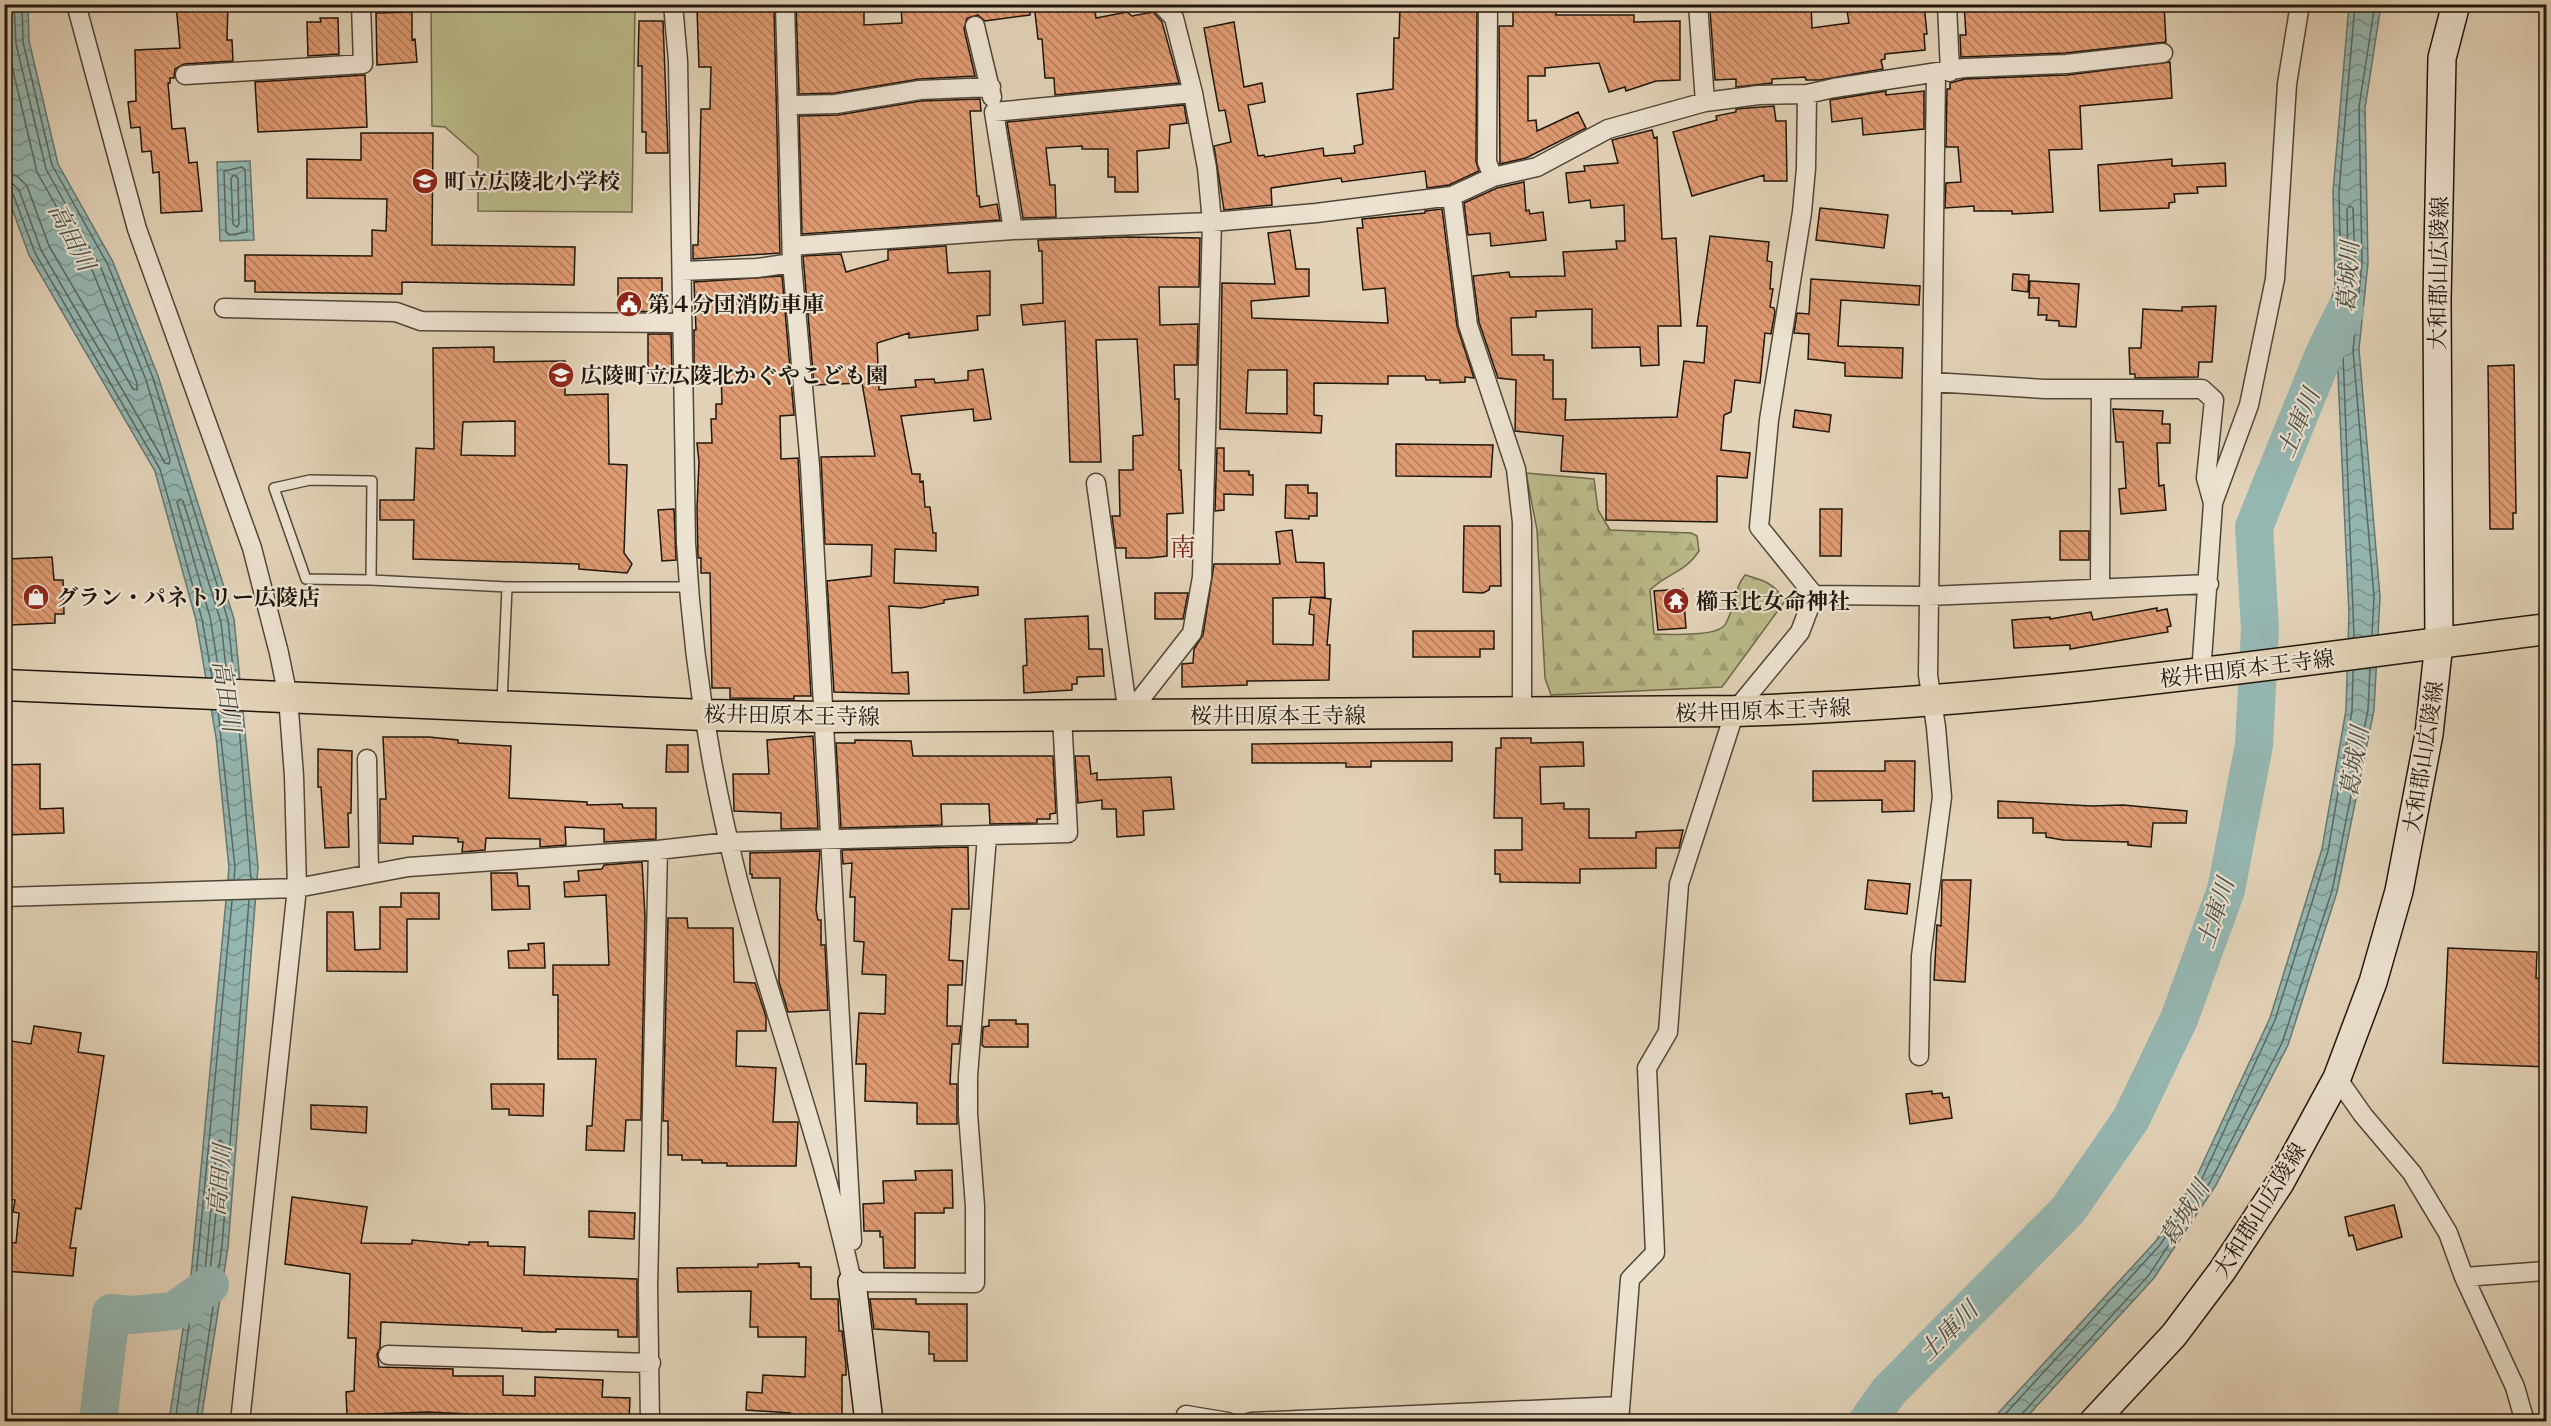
<svg xmlns="http://www.w3.org/2000/svg" width="2551" height="1426" font-family="'Gentium Book Plus','Noto Serif JP',serif">
	<defs>
		<pattern id="forest-firs" width="22" height="20" patternUnits="userSpaceOnUse" patternTransform="scale(1.5)"><rect width="22" height="20" fill="#baba89"/><path d="M5 1l3.5 6h-7zM16 11l3.5 6h-7z" fill="#a09f75"/></pattern>
		<pattern id="water-waves" width="16" height="10" patternUnits="userSpaceOnUse" patternTransform="scale(1.5)"><rect width="16" height="10" fill="#95b7b2"/><path d="M0 5q4-4 8 0t8 0" fill="none" stroke="#79948f"/></pattern>
		<pattern id="building-back-hatch" width="6" height="6" patternUnits="userSpaceOnUse" patternTransform="scale(1.5)"><rect width="6" height="6" fill="#df9a72"/><path d="M-1 5l2 2M0 0l6 6M5-1l2 2" fill="none" stroke="#b47d5c"/></pattern>
	</defs>
	<rect width="100%" height="100%" fill="#e2d2b7"/>
	<filter id="stains"><feTurbulence type="fractalNoise" baseFrequency=".00333" numOctaves="4"/><feColorMatrix values="0 0 0 0 .2 0 0 0 0 .09 0 0 0 0 .02 0 0 0 .5 -.17"/></filter>
	<radialGradient id="worn" r=".72"><stop offset=".6" stop-color="#630" stop-opacity="0"/><stop offset="1" stop-color="#630" stop-opacity=".3"/></radialGradient>
	<path fill="url(#forest-firs)" stroke="#6d684a" stroke-width="1.5" d="M1526,473L1594,479L1598,510L1610,530L1691,533L1697,536L1699,551C1686,572 1667,573 1650,590L1654,634C1669,634 1719,638 1726,623C1735,607 1733,590 1745,575C1764,580 1775,584 1785,601L1722,687L1551,695L1545,678L1537,530Z"/>
	<path fill="#baba89" stroke="#6d684a" stroke-width="1.5" d="M431,5H635L632,212L478,211V156L445,127L432,126Z"/>
	<path fill="url(#water-waves)" stroke="#667770" stroke-width="1.5" d="M5,5H28L29,41L58,164L113,262L158,376L234,619L258,867L228,1247L201,1421H169L191,1276L229,868L216,737L196,620L155,471L29,255L5,189Z
		M2349,5H2381L2365,108L2368,263L2359,349L2380,597L2374,710L2337,892L2288,1045L2216,1185L2154,1278L2023,1421L1990,1422L2156,1241L2195,1180L2270,1018L2322,849L2346,710L2349,614L2337,353L2315,345L2335,288L2333,191Z
		M250,161L254,240L220,241L217,162Z"/>
	<g fill="none" stroke-linecap="round" stroke-linejoin="round">
		<path stroke="#5a675f" stroke-width="1.5" d="M22,4L23,42L52,165L108,265L153,378L228,620L234,678
			M242,167L245,170L247,232L229,235L226,232L224,171Z
			M4,174L17,176L27,186L49,246L133,389L137,390V383L93,272L37,172L7,45L5,4
			M234,175L238,178L239,224L237,227L233,224L231,178Z
			M4,183L13,184L19,190L41,250L165,463L169,464L170,460L146,380L101,268L46,169L16,44L14,4
			M4,190L13,194L35,253L160,469L202,619L212,677
			M2350,206L2353,208L2355,263L2351,271L2348,268L2347,209Z
			M2348,300L2350,303L2347,338L2343,341L2333,335L2345,302Z
			M2372,635L2374,597L2353,350L2362,263L2359,107L2375,4
			M2354,637L2343,354L2340,348L2324,339L2341,289L2339,191L2355,4
			M220,678L210,617L177,502L180,499L183,501L221,622L227,678
			M218,711L235,867L234,879
			M238,712L251,879
			M220,1140L223,1143L210,1272L207,1274L205,1271L217,1143Z
			M175,1422L196,1277L232,901
			M196,1422L222,1246L249,900
			M1998,1422L2160,1245L2200,1183L2275,1020L2328,851L2352,711L2353,671
			M2020,1422L2021,1415L2149,1275L2210,1182L2282,1043L2332,891L2368,710L2370,669"/>
		<path stroke="#95b7b2" stroke-width="38" d="M98,1422L111,1313L132,1315L174,1311L210,1285
			M1867,1422L1889,1391L2068,1210L2131,1119L2179,1019L2226,890L2254,745L2260,629L2254,527L2324,354L2345,311"/>
	</g>
	<path fill="url(#building-back-hatch)" stroke="#20170c" stroke-width="1.5" fill-rule="evenodd" d="M176,4H228L227,40H232L233,61L184,64L175,69L174,78H170V83H168L172,129L185,128L189,163L197,162L202,211L161,213L159,172L153,173L151,151L142,152L140,127L131,128L128,102L136,101L135,50L180,48Z
		M796,4H823V8L864,7V25L902,23L901,4H1030V15L985,21L978,15L967,18L964,29L975,76L919,79L835,93L799,94Z
		M1034,4H1094L1096,18L1127,12L1132,16L1153,12L1162,22L1179,83L1055,95L1054,78H1045L1042,39H1038Z
		M1403,4H1438V9H1477L1476,162L1479,171L1449,185L1427,188L1425,171L1342,182L1341,178L1271,188L1272,205L1224,210L1214,146L1231,142L1225,110L1219,111L1204,28L1234,22L1244,87L1262,83L1265,102L1248,105L1258,156L1264,155L1265,157L1323,148L1324,156L1355,153L1354,146L1363,144L1357,94L1393,89L1394,38H1399L1400,7Z
		M1530,4H1556V15H1634V22L1680,21V80L1656,81L1626,91L1625,87L1609,92L1599,63L1545,68V76H1528V121L1536,120L1537,131L1578,112L1586,128L1526,158L1500,164L1499,26H1513V10L1530,7Z
		M1846,4H1924L1927,34H1924L1925,50L1885,54V59L1881,60L1883,69L1820,80H1806L1805,77L1772,79V83L1736,87V79L1715,80L1710,10L1811,5L1812,28L1849,23Z
		M1964,4H2164L2166,42L2065,53L1961,57L1960,35H1966Z
		M697,9H774L780,253L693,259V245H698L701,109H710L711,67H699Z
		M412,12V40L415,39L417,62L377,65L376,13Z
		M320,18H338L339,54L308,56L307,22H321Z
		M639,21H663L668,153H646V132H642V66H638Z
		M2170,62L2172,98L2080,106L2082,149L2049,150L2053,212L2012,214V211H1974V206L1945,208L1946,183L1961,182L1958,147H1946L1947,89H1950V83L1965,79L2067,75Z
		M365,75L367,127L258,132L255,82Z
		M1886,91V95L1924,91V129L1863,135L1862,118L1832,122L1830,100Z
		M980,99L981,111H970L977,196H979L980,207L997,204L1000,220L802,234L799,116L838,115L921,101Z
		M1184,105L1187,123L1170,125L1169,148L1137,151L1138,192H1115V177H1108V149H1082V146L1046,148L1050,185H1055L1056,217L1023,218L1007,122Z
		M1774,106L1776,121H1786L1787,181H1764V175L1692,196L1673,132L1717,120L1716,116L1736,112V109Z
		M1652,130L1654,138L1657,137L1662,239L1676,238L1681,326H1658L1659,365L1641,366L1640,347L1592,348V309L1536,311V317L1511,318L1512,355H1544V360H1553V399H1566L1565,420L1677,417L1684,361L1704,363L1707,326H1697L1710,236L1769,242L1767,261L1772,262L1770,289H1773L1770,307L1774,308L1775,312L1771,334L1765,333L1760,383L1735,380L1731,412L1724,415L1721,450L1750,453L1747,478L1717,476V522L1606,520V474L1561,471L1563,436L1515,431L1516,380L1498,378L1479,322L1473,276L1509,272L1510,277L1565,276L1563,252L1617,249L1616,241H1625L1624,205L1591,208L1590,200L1569,203L1566,173L1585,171L1584,166L1618,163L1612,140Z
		M361,133H433L432,245L575,247L574,285L402,282V294L255,292V281H245V255L372,256V230L386,231L387,199L307,198V159L361,160Z
		M2172,159V166L2225,163L2226,186L2197,187L2198,193L2174,194L2175,202L2169,203V208L2100,211L2098,165Z
		M1524,182L1526,211L1529,210L1530,214L1543,212L1546,240L1491,246L1490,233L1468,235L1464,203L1497,188Z
		M1820,208L1888,215L1884,248L1816,240Z
		M1442,209L1457,326L1474,378L1465,377V382L1440,383V380H1426L1425,376H1388V384L1314,383V415L1322,416L1321,433L1220,429L1222,283L1275,284L1268,233L1290,230L1296,269H1309V296L1251,301L1252,318L1388,323L1385,288L1363,290L1357,228H1363L1362,219L1425,213V211ZM1248,370H1287V414L1246,413Z
		M1127,237L1200,238L1199,287H1159L1160,325L1198,324L1197,365H1174L1175,399H1179V470H1181L1183,513L1167,514V556L1149,558H1126V548H1116L1112,516H1120L1119,470H1133V436L1143,435L1137,339L1096,340L1101,462H1070L1065,321L1023,325L1021,305L1043,303L1042,251H1039L1038,240Z
		M946,246L948,273L990,271V315L977,316L978,330L909,338V333L877,343L879,390L916,387L915,380L934,379L935,383L968,380V371L983,369L991,419L974,421L973,409L901,416L912,474H920V482L923,481L925,507H930L933,533H936V551L895,549L894,583L978,587V595L944,600V603L921,608L889,606L892,673L908,672L909,694L834,692L827,581L871,576L872,545L825,544L821,457L875,456L862,383L814,385L803,256L841,254L846,272L888,260V250Z
		M2013,274L2029,275L2028,292L2012,290Z
		M782,276L794,415L780,416L781,459L798,458L811,696H794V699L730,698V688H712L710,573H701V558H698L697,508L699,462L697,443H712L711,419H716V404H722L721,371L694,372V330H696L694,282Z
		M618,278H662V312L618,311Z
		M1811,279L1920,286L1919,305L1841,300L1838,346L1903,348L1902,378L1845,376V363L1808,359L1809,334L1794,333L1797,313L1809,314Z
		M2030,281L2079,284L2076,327L2059,326V321L2046,320L2047,315H2038L2039,298H2029Z
		M2216,306L2212,362H2199L2198,377L2135,378V374H2130L2129,348H2141L2143,309L2182,311V307Z
		M648,334H671L672,373H648Z
		M494,347V362L565,361V395L608,394L609,464L627,465L624,553L632,564L627,573L579,569V564L413,559L414,520H380V500H414L416,448L434,449L433,348ZM515,421V456L461,455L463,422Z
		M2514,365L2516,513H2513V529H2490L2488,366Z
		M2113,409L2163,411L2162,424H2170V443H2157L2159,486L2164,485L2166,510L2121,514L2119,489L2126,488L2123,442H2116Z
		M1795,410L1831,415L1829,432L1793,427Z
		M1396,444L1493,445L1491,477L1396,476Z
		M1217,448H1224V471H1249V475H1253V495L1224,494V510L1215,511Z
		M1286,485H1308V493H1317V516H1309V519L1285,518Z
		M674,509L676,560L662,561L658,510Z
		M1820,509H1842L1841,556H1820Z
		M1464,526H1500L1501,586H1490L1489,590L1483,593L1463,592Z
		M1292,530L1296,562L1324,563L1325,597L1273,598V644L1313,645L1314,615L1309,614L1311,597L1331,599L1327,645H1330L1329,680L1247,681V685L1182,687V664L1193,663L1194,649L1203,635L1214,564H1280L1276,532Z
		M2060,531H2089V560H2060Z
		M52,557L54,580H63L64,614H55V623L10,625L8,559Z
		M1683,589L1686,628L1658,630L1654,591Z
		M1155,593H1188L1183,619H1155Z
		M2157,608V611L2167,609L2171,626L2167,627L2168,632L2070,649V645L2014,648L2012,620L2050,617V619L2091,612L2093,620Z
		M1088,616L1089,649H1102L1104,676L1077,677V684H1072V690L1024,693L1023,666L1027,665L1025,619Z
		M1413,631H1494V649H1480V657H1413Z
		M813,736L818,828L781,829V813L734,811L733,774H769L767,740Z
		M383,737H429L458,740V743L511,746L509,798L587,802V805L622,804L623,808H656V839L604,842V829L565,827L566,845L540,847V839L486,838L485,850L462,852L463,842H458V838L413,836V844L380,843V799H386Z
		M1501,738H1531V743L1583,742L1584,766L1540,767L1541,804L1564,803V809H1589V838H1636V832L1683,830L1679,848H1656V868L1580,869V883L1500,882V874H1495V850H1522V818H1494L1496,748H1501Z
		M855,740L911,741L913,756H1053L1056,813L1050,814V819H1037V823L990,824L989,804H941L942,825L841,828L836,743H855Z
		M1452,742V761H1371V767H1346V763H1252V744Z
		M667,745H688V772H666Z
		M318,749L352,751L351,813H348L349,847L325,848L321,787H318Z
		M1075,756H1089L1091,774L1097,773V780L1171,777L1174,809L1143,811L1144,835L1117,837L1116,809H1102V800L1078,803Z
		M1885,761H1915L1914,811L1882,812V800L1813,801V771H1885Z
		M40,764V809L63,808L64,833L4,835V765Z
		M1998,801L2092,806L2123,805L2187,811L2186,823H2153L2151,847L2128,845V842L2063,840L2046,837V833H2033V818H1998Z
		M968,847L969,909H952L949,960L963,961L962,985H948L947,1026H961L959,1044H952L950,1084H957V1124H917V1103L865,1101L866,1064H856L859,1013L885,1014L886,975L862,974L864,942L854,941L855,897H850L852,863L843,864L842,850Z
		M820,851L816,910L818,920H821V945H825L828,1010L788,1012L779,982L780,878H752V874H750V853Z
		M642,862L645,917L641,1120H626L624,1151L586,1150L587,1126H592L596,1059H558V995H553V965H609L606,895L565,897L564,882L579,881L578,871L602,869L604,865Z
		M491,873H517L518,886H529L530,909L492,910Z
		M1868,880L1910,884L1907,914L1865,909Z
		M1942,880H1971L1965,982L1934,980L1937,925L1941,926Z
		M401,893H439V919H407V972L327,971V912H353L355,950L380,949V907H401Z
		M668,918H687L688,928H733L734,982L755,983L766,1017V1031H737L736,1066L776,1068L773,1122H798L796,1166H727V1163H702V1160H682V1155H668V1121H663Z
		M544,943L545,968H509L508,951L529,950L528,944Z
		M2448,948L2537,952L2536,978L2547,979V1067L2443,1063Z
		M989,1020H1016V1024H1028V1047H984L982,1045L983,1027L989,1026Z
		M34,1026L81,1033L78,1052L104,1056L81,1209L76,1208L70,1248H76L73,1276L4,1271V1242L16,1243L19,1213L13,1212L15,1200L4,1198V1040L31,1044Z
		M491,1084H544L543,1116L509,1115V1109H492Z
		M1932,1091V1094L1942,1093L1943,1098L1949,1097L1952,1118L1910,1124L1906,1094Z
		M311,1105L367,1107L366,1133L311,1129Z
		M952,1170L953,1208H944V1213H915V1268H884L883,1237H880V1231H864L863,1204L884,1203L883,1181L916,1180L915,1171Z
		M292,1197L367,1207L361,1243L412,1244V1240L469,1245V1242H488V1246L525,1247L524,1275L637,1279V1337H618V1330L556,1329V1332H541L522,1331V1328L381,1322L380,1348L377,1354L379,1367L453,1369V1376H503V1395L535,1396V1377L603,1380L602,1397L630,1398L629,1422L521,1420V1415L487,1414V1418H468V1414L427,1412L347,1415L346,1392L354,1391L356,1338H348L350,1274L285,1264Z
		M2394,1205L2402,1237L2357,1250L2353,1235L2349,1236L2345,1217Z
		M589,1211L635,1213L634,1239L589,1237Z
		M799,1263V1267H811V1299H838L839,1331H842L846,1366V1375H842V1422H790V1413L746,1410L747,1392L762,1393L763,1375L805,1377L806,1337H758V1327H750L751,1291L678,1292L677,1268L758,1267V1264Z
		M870,1299H916V1304H967V1361H934V1354H929V1332L874,1329Z"/>
	<g fill="none" stroke-linecap="round" stroke-linejoin="round">
		<defs>
			<path id="lane" d="M310,480L372,481L371,580L306,579L274,488Z
				M371,580L507,587H688
				M502,702L507,587"/>
			<path id="street" d="M76,4L137,229L252,548L279,653L288,697L294,776L297,888L240,1422
				M673,4L678,61L686,543C692,656 710,770 738,880C773,1015 823,1145 852,1282
				M785,4L792,263L810,466L852,1241
				M1488,4L1487,162L1493,177
				M1698,4L1705,102
				M1947,4L1950,72
				M975,26L992,97
				M185,75L363,64L361,4
				M1807,94L1806,168L1802,212L1769,420L1759,527L1814,595L1928,596L2209,584
				M789,108L796,105L836,104L920,90L991,87
				M1452,196L1468,325L1516,469L1522,522V714
				M1013,230L994,112L1193,93
				M792,246L1013,230L1212,222L1316,213L1452,196L1493,177L1537,167L1608,129L1705,102L1759,95L1807,94L1834,88L1964,68L2066,64L2163,53
				M682,271L757,268L792,263
				M224,308L396,312L421,321L682,323
				M1932,382L2045,389H2202L2214,400L2206,478L2213,503L2201,674
				M1096,483L1128,715
				M2213,503L2249,405L2275,279L2287,84L2300,4
				M2100,588L2101,389
				M1128,715L1192,633L1202,577L1212,222L1207,168L1193,93L1174,18L1161,4
				M367,759L369,874
				M4,897L297,888L408,867L658,850L729,842L1068,833L1062,715
				M1919,1056L1921,956L1942,797L1936,727L1928,675L1936,73
				M2337,1078L2363,1115L2412,1173L2448,1233L2464,1277L2515,1387L2525,1422
				M2464,1277L2546,1271
				M852,1282L975,1283V1206L968,1114V1076L987,836
				M388,1355L651,1363
				M650,1422L648,1286L658,850
				M1184,1422L1186,1415L1228,1422
				M1251,1422L1620,1406
				M1619,1422L1630,1279L1655,1253L1647,1068L1668,1032L1679,884L1735,711L1800,632L1814,595"/>
			<path id="secondary" d="M852,1282L869,1422
				M2093,1422L2174,1335L2222,1271L2280,1183L2337,1078L2373,982L2399,891L2429,734L2439,643L2437,301L2442,58L2456,4"/>
			<path id="primary" d="M4,685L704,715L823,717L1735,711C2010,703 2275,664 2546,629"/>
		</defs>
		<use href="#lane" stroke="#504637" stroke-width="12"/>
		<use href="#street" stroke="#504637" stroke-width="21"/>
		<use href="#secondary" stroke="#20170c" stroke-width="30"/>
		<use href="#primary" stroke="#20170c" stroke-width="33"/>
		<use href="#lane" stroke="#ece2d0" stroke-width="9"/>
		<use href="#street" stroke="#ece2d0" stroke-width="18"/>
		<use href="#secondary" stroke="#ece2d0" stroke-width="27"/>
		<use href="#primary" stroke="#e2d2b7" stroke-width="30"/>
	</g>
	<defs>
		<symbol id="school-disc" viewBox="-11 -11 22 22"><circle r="9.5" fill="#8f2418" stroke="#ece2d0"/><path d="M0-5L7-2L0 1L-7-2ZM-4 1L0 2.5L4 1V4Q0 6-4 4Z" fill="#fff"/></symbol>
		<symbol id="civic-disc" viewBox="-11 -11 22 22"><circle r="9.5" fill="#8f2418" stroke="#ece2d0"/><path d="M-.6-6.5H3V-4.5H.6V-3L4-1V1h2V6H-6V1h2V-1L-.6-3ZM-1.2 2.5V6h2.4V2.5Z" fill="#fff"/></symbol>
		<symbol id="shop-disc" viewBox="-11 -11 22 22"><circle r="9.5" fill="#8f2418" stroke="#ece2d0"/><path d="M-5-2.5h2.3a2.7 3.5 0 0 1 5.4 0H5L5.5 6h-11ZM-1.5-2.5h3a1.5 2.3 0 0 0-3 0Z" fill="#fff"/></symbol>
		<symbol id="temple-disc" viewBox="-11 -11 22 22"><circle r="9.5" fill="#8f2418" stroke="#ece2d0"/><path d="M0-6L5-2H3V0L6.5 2.5H4V6H1.5V3h-3V6H-4V2.5H-6.5L-3 0V-2H-5Z" fill="#fff"/></symbol>
	</defs>
	<g fill-rule="evenodd">
		<use href="#school-disc" x="410" y="166" width="30" height="30"/>
		<use href="#civic-disc" x="614" y="289" width="30" height="30"/>
		<use href="#school-disc" x="546" y="360" width="30" height="30"/>
		<use href="#shop-disc" x="21" y="582" width="30" height="30"/>
		<use href="#temple-disc" x="1661" y="586" width="30" height="30"/>
	</g>
	<g text-anchor="middle" dominant-baseline="central" stroke-width="4.5" stroke-linejoin="round" paint-order="stroke">
		<g font-size="22" font-weight="bold" fill="#20170c" stroke="#ece2d0" text-anchor="start">
			<text x="444" y="181">町立広陵北小学校</text>
			<text x="648" y="304">第４分団消防車庫</text>
			<text x="580" y="375">広陵町立広陵北かぐやこども園</text>
			<text x="56" y="597">グラン・パネトリー広陵店</text>
			<text x="1696" y="601">櫛玉比女命神社</text>
		</g>
		<g font-size="22" fill="#20170c" stroke="#ece2d0">
			<text transform="translate(2438 273) rotate(-89)">大和郡山広陵線</text>
			<text transform="translate(2247 668) rotate(-7)">桜井田原本王寺線</text>
			<text transform="translate(1763 710) rotate(-2)">桜井田原本王寺線</text>
			<text transform="translate(792 715) rotate(1)">桜井田原本王寺線</text>
			<text x="1278" y="715">桜井田原本王寺線</text>
			<text transform="translate(2423 757) rotate(-81)">大和郡山広陵線</text>
			<text transform="translate(2259 1210) rotate(-58)">大和郡山広陵線</text>
		</g>
		<g font-size="24" font-style="italic" fill="#494f46" stroke="#ece2d0">
			<text transform="translate(72 237) rotate(63)">高田川</text>
			<text transform="translate(2348 277) rotate(-87)">葛城川</text>
			<text transform="translate(2298 423) rotate(-67)">土庫川</text>
			<text transform="translate(227 696) rotate(81)">高田川</text>
			<text transform="translate(2354 762) rotate(-81)">葛城川</text>
			<text transform="translate(2215 913) rotate(-72)">土庫川</text>
			<text transform="translate(219 1180) rotate(-85)">高田川</text>
			<text transform="translate(2184 1213) rotate(-58)">葛城川</text>
			<text transform="translate(1948 1331) rotate(-45)">土庫川</text>
		</g>
		<g font-size="26" fill="#7a1f14" stroke="#ece2d0">
			<text x="1183" y="546">南</text>
		</g>
	</g>
	<rect width="2551" height="1426" fill="none" stroke="#e2d2b7" stroke-width="24"/>
	<rect x="6" y="6" width="2539" height="1414" fill="none" stroke="#20170c" stroke-width="3"/>
	<rect x="12" y="12" width="2527" height="1402" fill="none" stroke="#20170c" stroke-width="1.5"/>
	<rect width="100%" height="100%" filter="url(#stains)"/>
	<rect width="100%" height="100%" fill="url(#worn)"/>
</svg>
